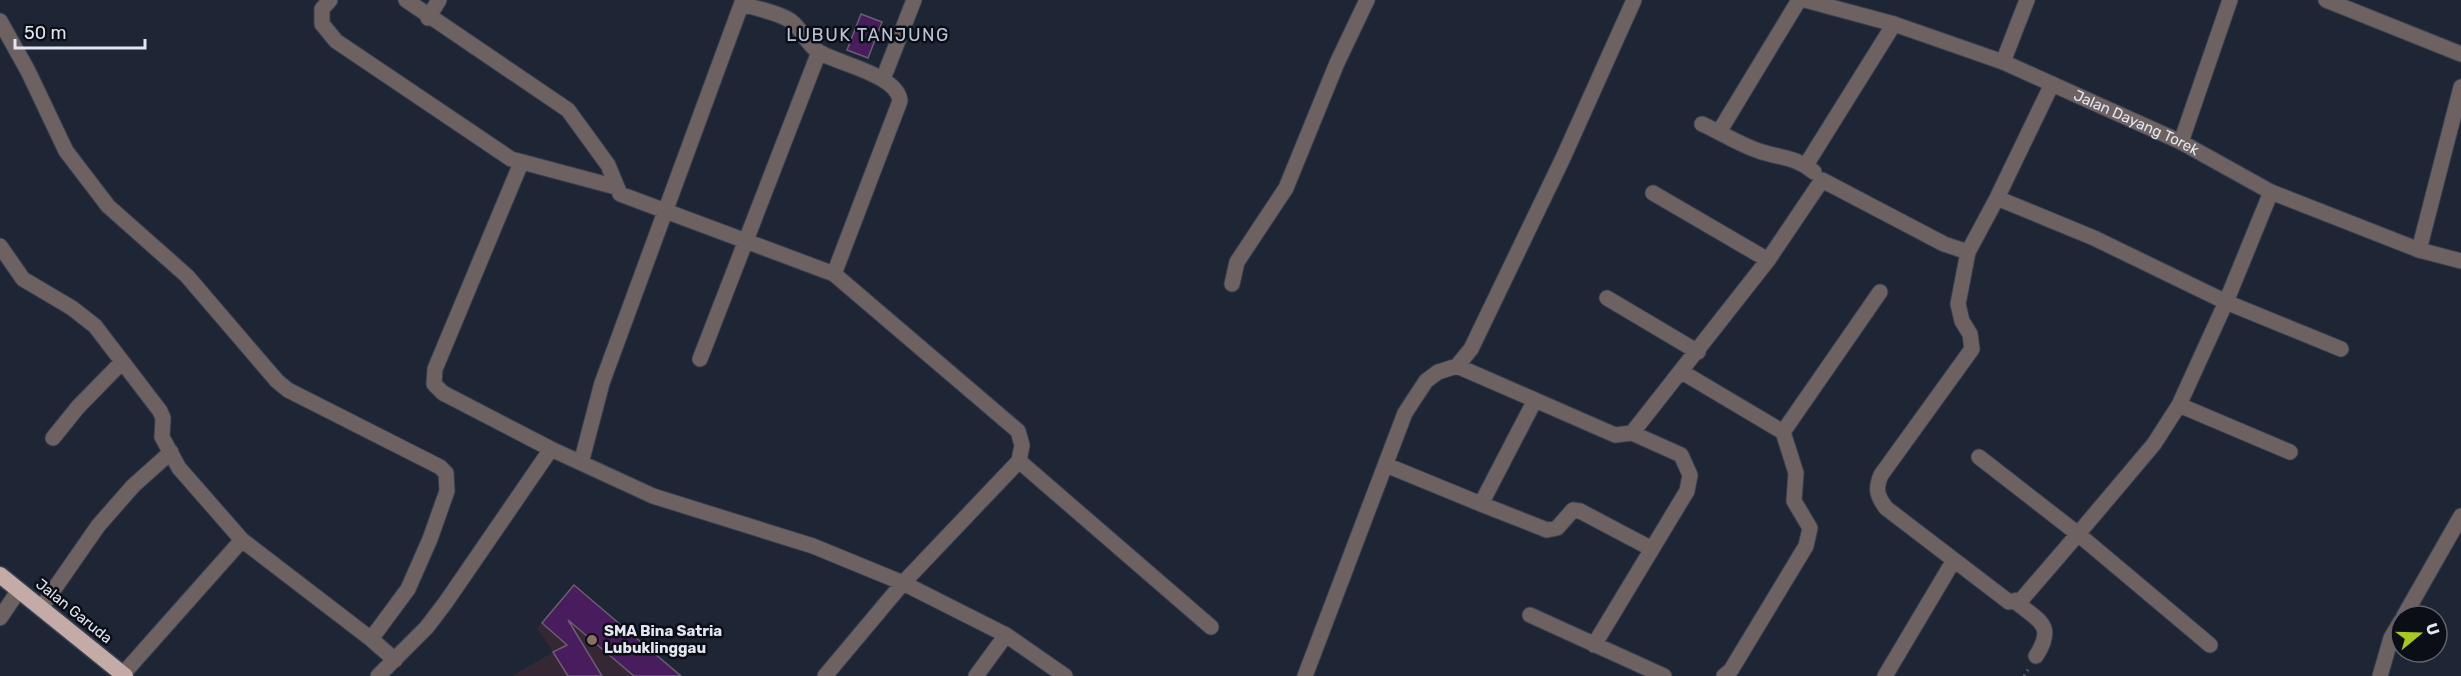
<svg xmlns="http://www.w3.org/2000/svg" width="2461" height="676" font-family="Rubik,sans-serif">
	<rect width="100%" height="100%" fill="#1e2535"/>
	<path fill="#352734" d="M574,585L595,603L681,676H512L553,652L537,628Z"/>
	<path fill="#491c5e" stroke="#6a5f71" stroke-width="1.5" d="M861,14L882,22L868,58L847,50Z
		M574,585L595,603L681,676H634L568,620L602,676H568L553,652L567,645L542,623Z"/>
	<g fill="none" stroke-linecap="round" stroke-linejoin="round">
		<defs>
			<path id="minor" d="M330,0L322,9V24L336,41L511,159L616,187
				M406,0L568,110L608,165L620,194L834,274L1018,431L1022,445L1019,461L903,583L825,676
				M2326,0L2461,54
				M742,4C757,9 778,12 791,21C802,29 806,44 819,52C839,64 898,75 900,101L834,274
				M428,18L439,0
				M0,21L28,71L66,151L108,206L187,276L277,381L288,390L440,467L446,473L447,491L430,539L408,589L371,639
				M2003,62L2027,0
				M883,79L914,0
				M2052,84L1997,198L1968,252L1958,304L1962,321L1970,334L1972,349L1881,475C1875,489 1877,496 1886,508L2009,602L2022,599L2078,534L2210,645
				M1702,124C1722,133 1742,146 1762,152C1782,158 1798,158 1814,172
				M1719,132L1799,0
				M2181,142L2230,0
				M521,163L435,369L434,384L443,393L551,449L653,496L813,546L903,583L1006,635L1065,676
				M1806,165L1894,24
				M1653,193L1768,260
				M1997,198L2094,238L2226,302L2341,349
				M0,246L23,279L72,308L95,326L160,411L163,418L162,437L179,468L242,540L371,639L395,660
				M2419,250L2461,87
				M1232,284L1237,262L1286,188L1337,63L1367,0
				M1607,298L1698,352
				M700,359L819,52
				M1457,366L1535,400
				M1682,372L1783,432L1796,473L1794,501L1810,528L1806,546L1731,670L1724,676
				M2179,405L2290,452
				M1783,432L1880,292
				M53,438L78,407L122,362
				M1979,457L2078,534L2154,444L2179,405L2226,302L2271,192
				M1019,461L1211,627
				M581,463L602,383L743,0
				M1386,465L1481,504L1535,400L1615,435L1632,433L1768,260L1822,180L1944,244L1968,252
				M1481,504L1547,530L1557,528L1573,510L1580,511L1652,549
				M2016,602C2039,621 2056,625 2036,656
				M41,608L98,526L133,486L171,452
				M1530,615L1664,676
				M2404,616L2461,516
				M0,618L19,590
				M1594,645L1687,491L1690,475L1681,455L1632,433
				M123,674L242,540
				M378,676L427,627L446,602L551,449
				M976,676L1006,635
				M1305,676L1405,413L1426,381L1438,372L1457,366L1471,349L1563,158L1634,0
				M1885,676L1954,560
				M2380,676L2391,638L2401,621"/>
			<g id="tertiary">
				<path id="s1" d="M1805,0L1894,24L2003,62L2181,142L2271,192L2419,250L2461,261"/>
			</g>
			<path id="trunk" d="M0,575L125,676"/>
		</defs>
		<use href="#minor" stroke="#39404f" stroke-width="17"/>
		<use href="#tertiary" stroke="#39404f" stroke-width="17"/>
		<use href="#trunk" stroke="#39404f" stroke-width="19"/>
		<path stroke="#5e6473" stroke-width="3" stroke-dasharray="1.5 4.5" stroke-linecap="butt" d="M2024,676L2029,668"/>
		<use href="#minor" stroke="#6d6261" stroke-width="15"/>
		<use href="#tertiary" stroke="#6d6261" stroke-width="15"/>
		<use href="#trunk" stroke="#c4aba8" stroke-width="16"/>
	</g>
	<circle fill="#8d6e63" stroke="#0b0e15" stroke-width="2" cx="592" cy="640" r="6"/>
	<g text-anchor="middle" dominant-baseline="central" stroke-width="5" stroke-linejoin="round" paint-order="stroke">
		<g font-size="15" fill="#e1e6f1" stroke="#0b0e15">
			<text stroke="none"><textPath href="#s1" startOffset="354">Jalan Dayang Torek</textPath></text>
			<text transform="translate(74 611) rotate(39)">Jalan Garuda</text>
		</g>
		<g font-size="15" font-weight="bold" fill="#e1e6f1" stroke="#0b0e15" text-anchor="start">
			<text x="604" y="631">SMA Bina Satria<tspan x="604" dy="17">Lubuklinggau</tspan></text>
		</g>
		<g font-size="18" letter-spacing="1.5" fill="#bac4d9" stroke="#0b0e15">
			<text x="868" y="35">LUBUK TANJUNG</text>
		</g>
	</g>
	<g transform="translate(2419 634) rotate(71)"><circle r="28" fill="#0b0e15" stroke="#61646d" stroke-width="1.5"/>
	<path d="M0-4.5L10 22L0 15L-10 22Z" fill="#a6c820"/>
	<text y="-9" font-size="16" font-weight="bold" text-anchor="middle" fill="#e1e6f1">U</text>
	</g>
	<path d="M15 39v9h130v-9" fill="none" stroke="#e1e6f1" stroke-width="3"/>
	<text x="24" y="39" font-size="18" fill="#e1e6f1" stroke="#0b0e15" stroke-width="4.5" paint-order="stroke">50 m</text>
</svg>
